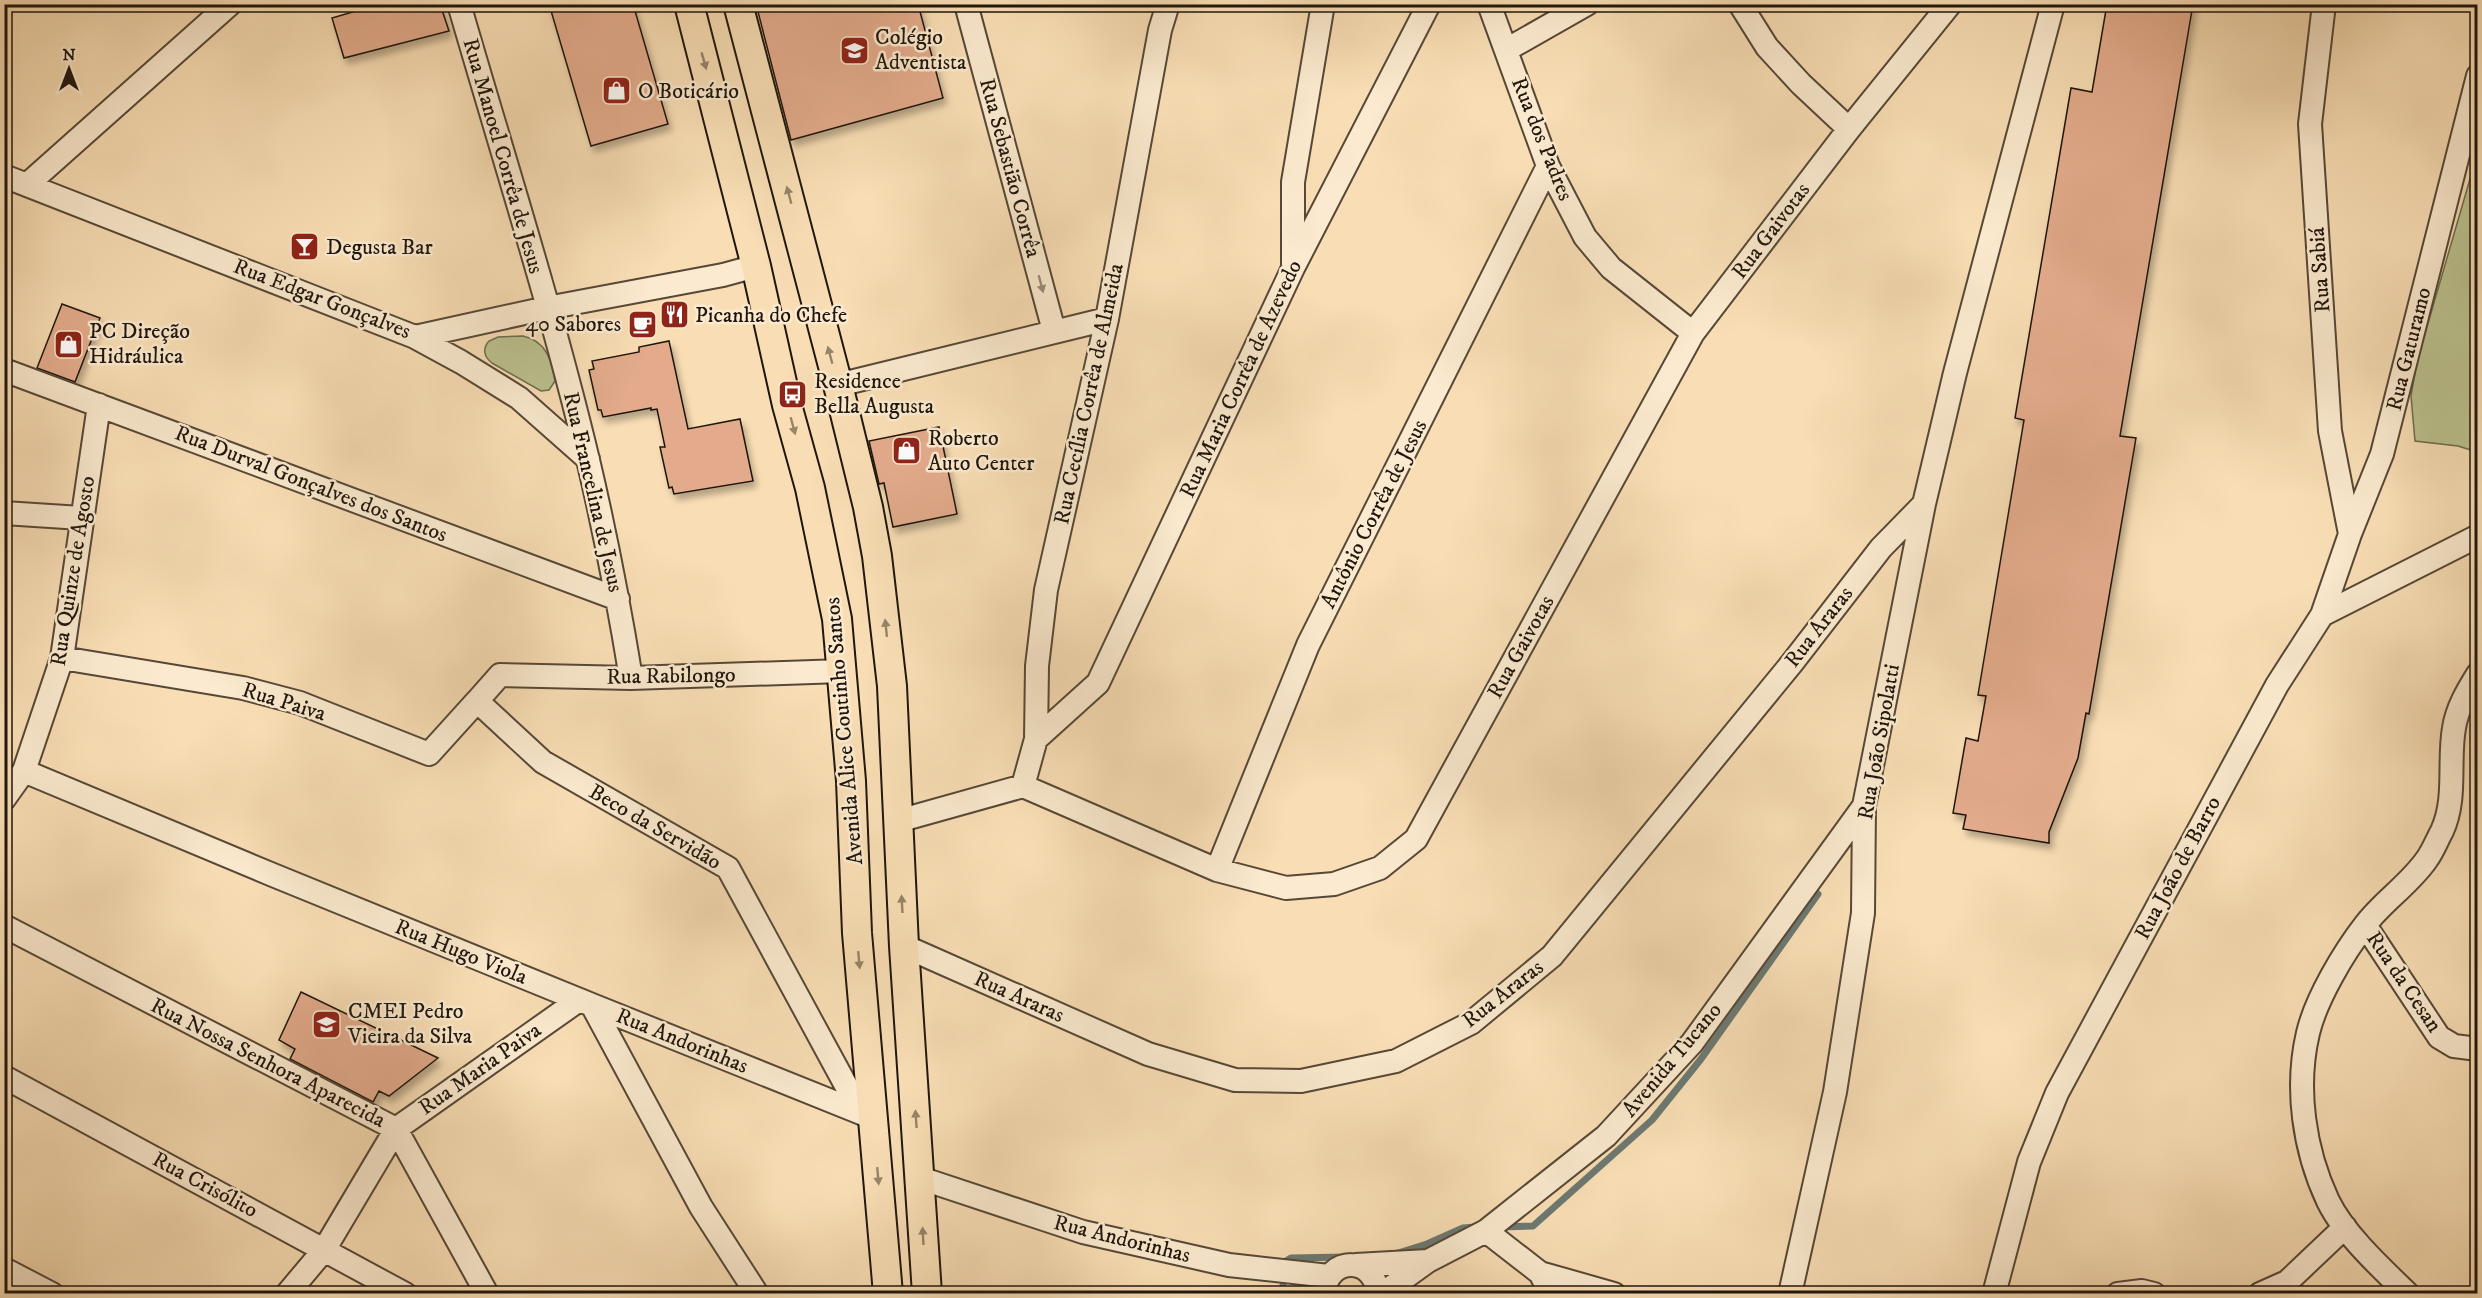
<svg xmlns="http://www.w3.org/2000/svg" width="2482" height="1298" font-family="'IM FELL DW Pica',serif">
	<defs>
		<filter id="shadow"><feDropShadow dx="3.5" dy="6" stdDeviation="3" flood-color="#0004"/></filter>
	</defs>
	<rect width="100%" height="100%" fill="#f9deb5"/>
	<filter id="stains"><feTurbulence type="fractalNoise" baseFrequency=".00333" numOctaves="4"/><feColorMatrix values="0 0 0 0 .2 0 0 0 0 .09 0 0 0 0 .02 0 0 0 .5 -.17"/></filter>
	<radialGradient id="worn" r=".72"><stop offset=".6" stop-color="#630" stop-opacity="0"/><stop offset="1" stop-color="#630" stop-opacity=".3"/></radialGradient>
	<path fill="#bbc28f" stroke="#6d6c4e" stroke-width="1.5" d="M2477,155L2478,452H2477L2458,446L2415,441L2411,396L2417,361Z
		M523,336C546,341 552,360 555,381L549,390L541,391L492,363C484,357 482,349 489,341L498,337Z"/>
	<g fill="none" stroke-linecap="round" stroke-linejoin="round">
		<path stroke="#6c7972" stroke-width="7" d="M1501,1227L1533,1226L1652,1120L1701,1059L1818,894
			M1395,1254L1427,1244L1463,1228L1475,1227
			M1282,1294L1286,1261L1291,1258L1346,1257"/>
	</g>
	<path fill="#e3ab8c" stroke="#1f160d" stroke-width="1.5" filter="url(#shadow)" d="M380,4H440L449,31L344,58L332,18Z
		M549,4H633L668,124L591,146Z
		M756,4H918L943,98L791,140Z
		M2107,4H2193L2120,436L2136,438L2089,714L2086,713L2078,758L2049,832V843L1963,829L1966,815L1953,813L1966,738L1978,741L1986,696L1978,695L2024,420L2015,418L2071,88L2092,92Z
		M62,304L100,318L75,382L37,368Z
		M669,341L688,429L740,419L753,481L674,494L672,487L669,488L660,447H665L657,409L651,410V408L603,417L601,410H598L589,370L594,369L592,361L639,352V347Z
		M939,427L957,514L893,527L884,483L879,484L869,441Z
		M301,992L438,1058L389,1096L379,1091L373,1102L290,1059L295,1049L279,1040Z"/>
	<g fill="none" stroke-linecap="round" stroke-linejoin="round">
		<defs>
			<path id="minor" d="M459,4C503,156 551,306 588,460C605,532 619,605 631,678
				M966,4L1054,331
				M1489,4L1548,166L1585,237L1611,268L1693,333
				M1740,4L1767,47L1801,84L1849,129
				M2324,4L2310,124L2330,431L2350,534
				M1506,50L1587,4
				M4,176L415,337L461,362L519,398L588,459
				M29,183L230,4
				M1293,264V182L1323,4
				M415,337L547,308L723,275L756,266
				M4,370L618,599
				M838,385L1107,319
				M4,513L81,518
				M2322,615L2350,534L2382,454L2478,76
				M62,658L243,688L300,703L429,754L477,701
				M842,671L631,678L500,675L477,701L543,762L728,868L861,1113
				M1036,739L1098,683L1293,268L1429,4
				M24,771L273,875L592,1005L701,1207L757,1294
				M1023,786L1036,739L1037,666L1046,590L1107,319L1160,30L1168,4
				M4,799L24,771L62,658L99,405
				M898,821L1023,786L1217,870L1286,888L1334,884L1380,868L1416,839L1693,333L1849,129L1950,4
				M1217,870L1308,645L1548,166
				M2365,925L2439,1037L2454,1046L2478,1049
				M4,926L396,1129L487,1294
				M904,946L1148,1054L1235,1080L1301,1081L1396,1061L1471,1023L1552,956L1792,663L1881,548L1924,504
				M592,1005L866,1115
				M4,1077L405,1294
				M920,1178L1083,1232L1229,1265L1329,1276
				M1486,1231L1540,1273L1551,1294
				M1356,1265L1428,1261
				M4,1269L52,1294
				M1540,1273L1614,1294
				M287,1294L324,1250L396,1129L579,1000
				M1324,1294C1326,1255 1377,1256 1377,1294
				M1382,1294L1428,1261L1486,1231L1606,1136L1692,1043L1864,806
				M1790,1294L1835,1092L1863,913L1864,806L1924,504L1955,373L2053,4
				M1994,1294L2029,1162L2057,1093L2277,685L2322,615L2478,536
				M2118,1294L2142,1291L2154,1294
				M2260,1294L2287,1282L2345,1227
				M2408,1294C2381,1268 2344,1234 2328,1201C2304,1150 2295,1088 2308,1033C2316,999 2344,952 2365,925C2383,901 2410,884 2427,859C2433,851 2437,840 2442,831C2457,799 2448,761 2454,728C2457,708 2468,690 2478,674"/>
			<path id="major" d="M689,4L756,266L787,405L810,488L837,619L851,781L857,933L888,1294
				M738,4L838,385L868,507L877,556L892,686L904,946L927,1294"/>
		</defs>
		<use href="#minor" stroke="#564837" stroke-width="26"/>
		<use href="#major" stroke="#1f160d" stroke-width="32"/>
		<use href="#minor" stroke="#fbeacf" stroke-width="22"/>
		<use href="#major" stroke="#f9deb5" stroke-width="28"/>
	</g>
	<defs><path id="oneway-solid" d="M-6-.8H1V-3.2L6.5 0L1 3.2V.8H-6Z" transform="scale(1.5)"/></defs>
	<g fill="#978469">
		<use href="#oneway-solid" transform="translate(704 61) rotate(74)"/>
		<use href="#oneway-solid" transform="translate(789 195) rotate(-105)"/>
		<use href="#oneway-solid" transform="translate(830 355) rotate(-105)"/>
		<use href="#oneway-solid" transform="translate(793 426) rotate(75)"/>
		<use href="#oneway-solid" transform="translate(886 628) rotate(-96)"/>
		<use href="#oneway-solid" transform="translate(902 904) rotate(-93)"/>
		<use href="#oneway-solid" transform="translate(859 960) rotate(85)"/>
		<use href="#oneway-solid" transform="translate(916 1119) rotate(-94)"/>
		<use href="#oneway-solid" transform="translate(878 1176) rotate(85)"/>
		<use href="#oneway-solid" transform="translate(923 1236) rotate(-93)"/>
	</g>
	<use fill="#988b78" href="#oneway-solid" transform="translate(1041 284) rotate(75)"/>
	<defs>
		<symbol id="school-square" viewBox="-11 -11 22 22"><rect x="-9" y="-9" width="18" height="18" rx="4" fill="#8f2418" stroke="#fbeacf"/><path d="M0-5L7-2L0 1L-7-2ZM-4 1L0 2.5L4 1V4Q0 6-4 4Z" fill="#fff"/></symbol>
		<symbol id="shop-square" viewBox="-11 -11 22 22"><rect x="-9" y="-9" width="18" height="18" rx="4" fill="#8f2418" stroke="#fbeacf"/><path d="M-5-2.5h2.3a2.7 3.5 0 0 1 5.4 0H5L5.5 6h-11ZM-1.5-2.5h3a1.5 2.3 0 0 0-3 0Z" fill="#fff"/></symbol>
		<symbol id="bar-square" viewBox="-11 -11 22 22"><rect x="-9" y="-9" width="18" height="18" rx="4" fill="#8f2418" stroke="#fbeacf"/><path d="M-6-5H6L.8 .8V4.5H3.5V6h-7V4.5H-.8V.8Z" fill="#fff"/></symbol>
		<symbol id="restaurant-square" viewBox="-11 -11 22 22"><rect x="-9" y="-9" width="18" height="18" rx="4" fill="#8f2418" stroke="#fbeacf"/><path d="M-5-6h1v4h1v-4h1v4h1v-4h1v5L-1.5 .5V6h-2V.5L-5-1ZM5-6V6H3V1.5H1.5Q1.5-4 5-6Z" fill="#fff"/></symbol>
		<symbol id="cafe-square" viewBox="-11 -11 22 22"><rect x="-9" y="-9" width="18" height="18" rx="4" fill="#8f2418" stroke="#fbeacf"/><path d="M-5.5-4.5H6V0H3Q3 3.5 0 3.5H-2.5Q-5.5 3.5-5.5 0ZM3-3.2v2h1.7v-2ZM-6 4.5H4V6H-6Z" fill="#fff"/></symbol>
		<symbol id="bus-square" viewBox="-11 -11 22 22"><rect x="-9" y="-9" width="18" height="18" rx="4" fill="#8f2418" stroke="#fbeacf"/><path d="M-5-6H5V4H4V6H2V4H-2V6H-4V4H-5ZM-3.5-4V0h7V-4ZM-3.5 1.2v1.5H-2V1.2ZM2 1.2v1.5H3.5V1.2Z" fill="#fff"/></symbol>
	</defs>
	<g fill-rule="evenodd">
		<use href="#school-square" x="838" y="34" width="33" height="33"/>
		<use href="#shop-square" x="600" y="74" width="33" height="33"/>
		<use href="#bar-square" x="288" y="230" width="33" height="33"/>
		<use href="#restaurant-square" x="658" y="298" width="33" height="33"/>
		<use href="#cafe-square" x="626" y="308" width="33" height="33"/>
		<use href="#shop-square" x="52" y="328" width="33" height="33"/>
		<use href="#bus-square" x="776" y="378" width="33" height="33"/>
		<use href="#shop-square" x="890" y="434" width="33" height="33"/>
		<use href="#school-square" x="310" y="1008" width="33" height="33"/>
	</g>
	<g text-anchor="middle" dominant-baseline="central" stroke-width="5" stroke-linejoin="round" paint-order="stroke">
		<g font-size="22" fill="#1f160d" stroke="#fbeacf" text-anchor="start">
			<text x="875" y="37">Colégio<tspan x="875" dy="25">Adventista</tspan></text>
			<text x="638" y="91">O Boticário</text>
			<text x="326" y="247">Degusta Bar</text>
			<text x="695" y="315">Picanha do Chefe</text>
			<text x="621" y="324" text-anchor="end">40 Sabores</text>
			<text x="89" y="331">PC Direção<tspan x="89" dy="25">Hidráulica</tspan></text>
			<text x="814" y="381">Residence<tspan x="814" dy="25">Bella Augusta</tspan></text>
			<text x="928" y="438">Roberto<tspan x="928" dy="25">Auto Center</tspan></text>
			<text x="348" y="1011">CMEI Pedro<tspan x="348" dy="25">Vieira da Silva</tspan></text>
		</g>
		<g font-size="22" fill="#1f160d" stroke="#fbeacf">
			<text transform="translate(1542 139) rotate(68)">Rua dos Padres</text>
			<text transform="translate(503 156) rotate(74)">Rua Manoel Corrêa de Jesus</text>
			<text transform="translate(1010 168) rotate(75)">Rua Sebastião Corrêa</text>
			<text transform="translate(1771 231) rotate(-53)">Rua Gaivotas</text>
			<text transform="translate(2320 270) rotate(-94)">Rua Sabiá</text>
			<text transform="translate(322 299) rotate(21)">Rua Edgar Gonçalves</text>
			<text transform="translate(2409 349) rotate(-76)">Rua Gaturamo</text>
			<text transform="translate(1241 379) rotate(-65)">Rua Maria Corrêa de Azevedo</text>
			<text transform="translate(1089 394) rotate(-78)">Rua Cecília Corrêa de Almeida</text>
			<text transform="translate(311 484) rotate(21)">Rua Durval Gonçalves dos Santos</text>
			<text transform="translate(593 492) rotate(77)">Rua Francelina de Jesus</text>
			<text transform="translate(1374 514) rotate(-63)">Antônio Corrêa de Jesus</text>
			<text transform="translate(73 571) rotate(-81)">Rua Quinze de Agosto</text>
			<text transform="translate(1819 627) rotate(-52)">Rua Araras</text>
			<text transform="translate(1521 647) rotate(-61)">Rua Gaivotas</text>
			<text transform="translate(671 676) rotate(-1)">Rua Rabilongo</text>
			<text transform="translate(284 702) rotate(17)">Rua Paiva</text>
			<text transform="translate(844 731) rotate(-95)">Avenida Alice Coutinho Santos</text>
			<text transform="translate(1879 742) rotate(-80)">Rua João Sipolatti</text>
			<text transform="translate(655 827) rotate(30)">Beco da Servidão</text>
			<text transform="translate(2178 868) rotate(-62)">Rua João de Barro</text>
			<text transform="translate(461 952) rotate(22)">Rua Hugo Viola</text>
			<text transform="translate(2404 982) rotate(56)">Rua da Cesan</text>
			<text transform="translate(1503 994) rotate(-38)">Rua Araras</text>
			<text transform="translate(1019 997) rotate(24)">Rua Araras</text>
			<text transform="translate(682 1041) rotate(22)">Rua Andorinhas</text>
			<text transform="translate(1672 1060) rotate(-50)">Avenida Tucano</text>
			<text transform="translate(268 1063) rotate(27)">Rua Nossa Senhora Aparecida</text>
			<text transform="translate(480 1069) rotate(-35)">Rua Maria Paiva</text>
			<text transform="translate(205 1185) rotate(28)">Rua Crisólito</text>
			<text transform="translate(1122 1239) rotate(14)">Rua Andorinhas</text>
		</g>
	</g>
	<rect width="2482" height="1298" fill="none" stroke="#f9deb5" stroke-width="24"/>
	<rect x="6" y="6" width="2470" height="1286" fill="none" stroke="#1f160d" stroke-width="3"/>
	<rect x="12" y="12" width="2458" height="1274" fill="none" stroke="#1f160d" stroke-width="1.5"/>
	<g transform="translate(69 69)" stroke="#fbeacf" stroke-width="4.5" paint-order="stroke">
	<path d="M0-4.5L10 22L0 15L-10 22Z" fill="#1f160d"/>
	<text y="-9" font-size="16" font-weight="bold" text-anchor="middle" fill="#1f160d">N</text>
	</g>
	<rect width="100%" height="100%" filter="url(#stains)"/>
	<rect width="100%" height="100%" fill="url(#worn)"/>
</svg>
